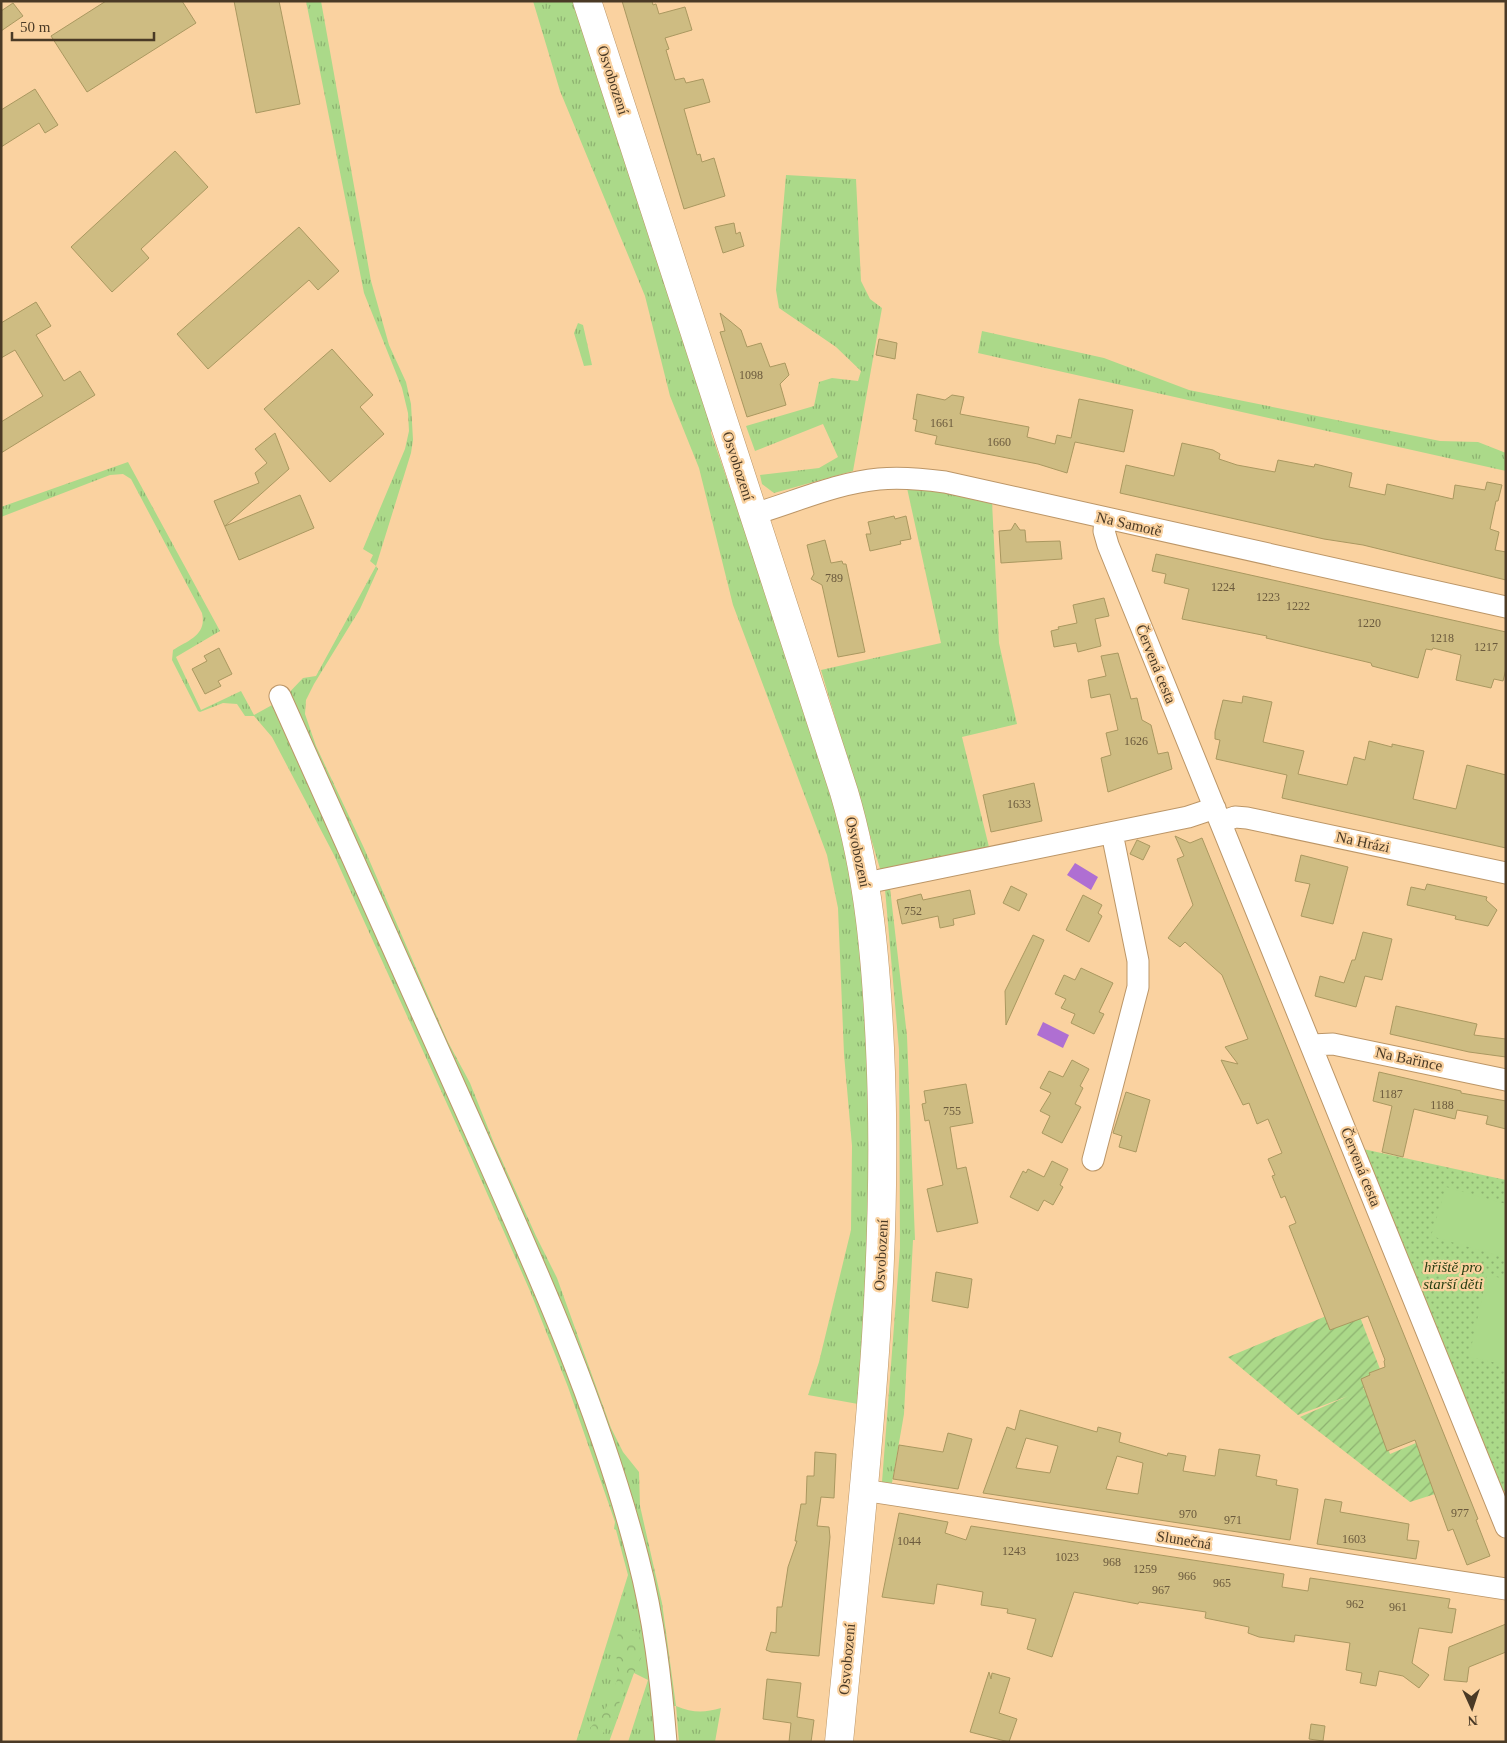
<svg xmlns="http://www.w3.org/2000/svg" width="1507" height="1743" font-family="Georgia,serif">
	<defs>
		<pattern id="grass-tufts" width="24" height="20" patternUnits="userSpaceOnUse" patternTransform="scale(1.25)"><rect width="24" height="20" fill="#abd989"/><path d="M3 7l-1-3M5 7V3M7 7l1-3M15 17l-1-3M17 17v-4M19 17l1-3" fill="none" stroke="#8db170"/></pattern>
		<pattern id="forest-crowns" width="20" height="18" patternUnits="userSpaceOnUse" patternTransform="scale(1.25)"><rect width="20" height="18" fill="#abd989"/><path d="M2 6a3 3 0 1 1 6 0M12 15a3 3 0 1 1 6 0" fill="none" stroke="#8db170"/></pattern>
		<pattern id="park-dots" width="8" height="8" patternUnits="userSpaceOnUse" patternTransform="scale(1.25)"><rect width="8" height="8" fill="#abd989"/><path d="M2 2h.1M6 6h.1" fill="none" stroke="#8db170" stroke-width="1.8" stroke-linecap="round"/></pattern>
		<pattern id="garden-furrows" width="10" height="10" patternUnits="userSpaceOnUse" patternTransform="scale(1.25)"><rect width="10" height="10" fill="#abd989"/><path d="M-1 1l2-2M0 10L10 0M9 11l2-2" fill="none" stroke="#8db170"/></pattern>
	</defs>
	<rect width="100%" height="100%" fill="#fad2a0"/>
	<path fill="url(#grass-tufts)" d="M306,1H321L371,281L389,345L406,382L411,404L413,440L411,453L376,566L370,561L373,555L363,549L405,449L409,431L408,413L402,388L364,293Z
		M533,1H573L712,423L711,433L730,488L738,495L805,701L853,871L868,1028L872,1216L858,1404L808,1395L819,1362L851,1230L852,1146L844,1054L838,908L827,855L733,605L699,468L670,396L645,296L560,91Z
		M786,175L856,179L861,281L870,299L882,308L853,471L774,493L762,484L760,475L819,468L838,457L823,424L755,451L746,426L814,406L819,382L832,378L858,381L861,371L836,347L779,308L776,290Z
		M578,323L583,325L592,365L584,366L574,333Z
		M982,331L1104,358L1189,390L1440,441L1478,442L1506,453V471L978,353Z
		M128,462L220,631L176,657L201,710L241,691L254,715L283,699L303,678L316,676L376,566L378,569L360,609L314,684L306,700L305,714L316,746L364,848L448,1042L470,1083L494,1143L536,1236L557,1278L611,1428L623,1452L639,1472L640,1506L662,1603L676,1706C693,1713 704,1713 721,1708L715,1742H679L676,1706L657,1707L661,1742H628L648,1680L634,1673L609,1742H576L628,1575L616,1530L614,1529L615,1522L568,1387L530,1291L467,1148L334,855L272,737L254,716H245L237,704L223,703L200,712L198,711L172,660L173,650C189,640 207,635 202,613L131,479L123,474L110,475L1,517V507Z
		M907,488L949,493L992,502L999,643L1017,724L962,737L990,851L881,872L821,670L941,643Z
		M890,888L907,1036L915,1240H913L904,1414L892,1483L882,1482L900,1248L899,1050L885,889Z"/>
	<path fill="url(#forest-crowns)" d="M625,1629L639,1632L643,1654L611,1720L602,1735L594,1737L590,1733V1728C594,1723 598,1721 601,1717C605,1713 620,1676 619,1670C616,1656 614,1647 618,1633Z"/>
	<path fill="url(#park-dots)" d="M1363,1149L1506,1180V1491H1502Z"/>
	<path fill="url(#garden-furrows)" d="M1355,1304L1380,1369L1363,1389H1365L1390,1454L1416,1443L1435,1494L1410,1502L1300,1417L1348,1396L1298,1415L1228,1357Z"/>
	<path fill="#abd989" d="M1446,1187L1506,1204V1258L1431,1236Z
		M1487,1275L1506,1279V1365L1469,1357Z"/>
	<path fill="#af6fd2" d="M1075,863L1098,877L1091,890L1067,875Z
		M1043,1022L1069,1035L1063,1048L1037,1035Z"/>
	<path fill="#cebc82" stroke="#aa9860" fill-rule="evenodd" d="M106,1H182L196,23L87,92L51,36Z
		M234,1H279L300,104L256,113Z
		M622,1H652L653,5L656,4L659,14L685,7L692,30L665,38L669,49L666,50L675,80L684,78L686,83L703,79L710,102L684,109L697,155L700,154L702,162L714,158L725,196L684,209Z
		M13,3L23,16L1,31V11Z
		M35,89L58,125L45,133L39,123L1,147V110Z
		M175,151L208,187L141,249L149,258L112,292L71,247Z
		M734,223L736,234L740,232L744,246L723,253L715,227Z
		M299,227L339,271L318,290L309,280L208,369L177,334Z
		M36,302L51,326L36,335L64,381L80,371L95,395L1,453V422L43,396L15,350L1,358V323Z
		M720,313L741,330L747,347L761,343L770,367L785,363L789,375L780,384L786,405L747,417L720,332L725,331Z
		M879,339L897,343L895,359L876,355Z
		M332,349L373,395L360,407L384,434L330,482L264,409Z
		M917,394L945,400L952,395L964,397L960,414L1029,427L1027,437L1055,444L1057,435L1071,438L1079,399L1133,410L1124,452L1075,442L1067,473L1038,464L935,444L937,436L915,431L917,420L913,419Z
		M275,433L289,469L225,526L300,495L314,528L239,560L214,501L259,483L255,473L267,463L255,449Z
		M1182,443L1213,450L1220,454L1219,459L1237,465L1275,472L1278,460L1314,467L1315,464L1352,473L1349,487L1385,495L1387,484L1453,499L1455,485L1485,490L1487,482L1502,485L1498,501H1496L1490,529L1499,532L1495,550L1506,552V580L1363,545L1324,539L1120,493L1126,465L1174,476Z
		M894,516L895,519L906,516L911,539L900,541L901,544L870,551L866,534H871L868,522Z
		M1015,523L1020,530H1025L1026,542L1060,541L1062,559L1001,563L999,531L1011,530Z
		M825,540L831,563L842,561L843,564H846L865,652L838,657L822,585L811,579L814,574L807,545Z
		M1156,554L1506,632V669L1503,681L1494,679L1491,688L1456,680L1461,655L1433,648L1432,650L1426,649L1418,678L1372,666L1371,663L1266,638L1267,636L1182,619L1189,589L1164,583L1166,574L1152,571Z
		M1104,598L1109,616L1095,619L1101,646L1078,652L1076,643L1054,647L1051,631L1059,629L1058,627L1077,623L1073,605Z
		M219,648L232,674L218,681L221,686L205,694L192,669L207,661L204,656Z
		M1118,653L1131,699L1137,698L1142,720L1151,725L1158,754L1168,752L1172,769L1108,792L1101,758L1111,755L1106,733L1118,730L1110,694L1091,698L1088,680L1106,676L1101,656Z
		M1243,696L1272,702L1263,742L1304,751L1298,774L1347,785L1354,757L1365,760L1369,741L1392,747V744L1424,751L1413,799L1456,809L1467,765L1506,775V848L1282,798L1287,775L1216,759L1220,740L1215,739V732L1223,700L1242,703Z
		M1034,783L1042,821L991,832L983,795Z
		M1175,836L1190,843L1202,838L1402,1330L1478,1519L1476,1520L1490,1556L1467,1565L1453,1529L1448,1531L1415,1440L1387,1451L1361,1379L1370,1375L1369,1373L1385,1367L1384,1361L1385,1360L1368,1316L1330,1330L1289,1226L1296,1223L1285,1196L1281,1198L1272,1176L1275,1175L1268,1159L1282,1153L1268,1119L1257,1124L1249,1103L1243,1105L1221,1060L1238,1064L1225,1047L1248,1039L1222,975L1185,942L1180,947L1168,938L1193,905L1177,859L1184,856Z
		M1137,840L1150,846L1143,860L1130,854Z
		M1301,855L1348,867L1333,924L1301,916L1310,884L1295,881Z
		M1427,884L1487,897L1486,900L1497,910L1488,926L1455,919L1456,916L1407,905L1411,887L1425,890Z
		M1011,886L1027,894L1019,911L1003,903Z
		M970,890L975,914L953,919L954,925L940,928L938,916L902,924L897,900L921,894L923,900Z
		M1083,895L1102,905L1098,913L1102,916L1089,942L1066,930Z
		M1363,932L1392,939L1382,980L1365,976L1356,1007L1315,996L1320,976L1344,983L1352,960H1355Z
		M1033,935L1044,940L1006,1025L1005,991Z
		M1081,968L1113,983L1099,1012L1104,1014L1094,1034L1071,1023L1075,1014L1061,1008L1066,999L1055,994L1064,975L1075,980Z
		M1396,1006L1477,1024L1474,1035L1506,1039V1057L1469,1052L1390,1034Z
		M1072,1060L1089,1069L1080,1086L1083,1088L1075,1104L1081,1107L1062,1143L1042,1133L1050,1116L1040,1111L1051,1093L1040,1088L1049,1071L1063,1077Z
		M1379,1072L1461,1091V1093L1506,1101V1129L1486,1124L1488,1116L1457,1110L1455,1119L1414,1109L1403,1157L1382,1152L1392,1106L1373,1101Z
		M966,1084L973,1123L950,1127L957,1169L966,1167L978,1223L937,1232L927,1189L943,1185L929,1120L925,1121L922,1104L926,1103L924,1091Z
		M1126,1092L1150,1100L1136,1152L1119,1147L1122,1136L1113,1133Z
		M1052,1161L1068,1169L1060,1185L1063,1187L1053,1205L1044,1200L1038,1211L1010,1197L1023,1171L1026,1173L1028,1169L1044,1177Z
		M936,1272L972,1279L968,1308L932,1301Z
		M1020,1410L1097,1432L1098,1427L1121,1433L1119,1442L1167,1456L1168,1453L1186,1456L1183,1471L1215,1476L1219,1449L1260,1455L1256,1476L1277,1480L1276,1485L1298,1489L1290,1540L983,1493L1007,1427L1015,1430ZM1026,1438L1058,1446L1050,1473L1016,1468ZM1117,1456L1143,1463L1138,1494L1106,1489Z
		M948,1433L972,1439L958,1489L893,1479L899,1445L943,1452Z
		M815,1452L836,1454L834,1498L821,1497L817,1526L829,1527L830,1537L819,1656L771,1652L766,1650L771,1632L776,1633L777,1607H782L788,1567L797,1541H795L801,1504H806L807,1476H814Z
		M1325,1499L1342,1502L1340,1512L1409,1524L1407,1540L1419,1541L1416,1559L1317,1544Z
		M899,1513L948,1522L945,1533L966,1540L971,1526L1284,1574L1282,1587L1308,1591L1310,1578L1450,1599L1448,1608L1456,1609L1452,1633L1419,1628L1412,1663L1429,1675L1419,1688L1403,1676L1379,1671L1376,1686L1360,1683L1362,1673L1346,1670L1350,1643L1295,1635L1294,1642L1259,1637L1248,1633L1249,1627L1205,1618L1206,1612L1139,1602L1138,1604L1074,1592L1052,1657L1027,1649L1036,1619L1007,1613L1008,1609L981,1605L983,1592L937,1584L934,1604L882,1597Z
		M1506,1624V1652L1469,1667L1467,1682L1444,1680L1449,1647Z
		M989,1672L991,1679L992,1673L1010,1678L999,1713L1017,1719L1009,1742L970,1732Z
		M767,1679L801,1683L797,1717L814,1720L811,1742H789L791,1723L763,1719Z
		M1311,1724L1325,1726L1323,1741L1309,1739Z"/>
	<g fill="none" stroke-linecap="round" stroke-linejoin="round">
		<defs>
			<path id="street" d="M754,514C795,502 836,483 879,479C901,477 923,479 945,482L1506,607
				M1105,518L1104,531L1108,545L1506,1527
				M280,696C343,837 406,977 469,1118C533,1261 599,1406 638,1558C654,1619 661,1680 666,1742
				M1221,822L1235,817L1247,818L1506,873
				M866,883L1188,817L1215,808
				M1312,1045L1333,1044L1506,1080
				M1093,1160L1138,987V961L1112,833
				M863,1490L1506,1589"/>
			<path id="secondary" d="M587,1L844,792C869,876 876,961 880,1048C891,1280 861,1511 839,1742"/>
		</defs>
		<use href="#street" stroke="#bc9667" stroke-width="23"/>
		<use href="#secondary" stroke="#bc9667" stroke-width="29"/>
		<use href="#street" stroke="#fff" stroke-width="21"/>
		<use href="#secondary" stroke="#fff" stroke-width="28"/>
	</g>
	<g text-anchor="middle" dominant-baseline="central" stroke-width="4.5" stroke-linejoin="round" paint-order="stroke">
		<g font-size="12" fill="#6b5a3d">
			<text x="751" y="375">1098</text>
			<text x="942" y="423">1661</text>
			<text x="999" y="442">1660</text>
			<text x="834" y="578">789</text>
			<text x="1223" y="587">1224</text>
			<text x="1268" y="597">1223</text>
			<text x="1298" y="606">1222</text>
			<text x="1369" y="623">1220</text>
			<text x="1442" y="638">1218</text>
			<text x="1486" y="647">1217</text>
			<text x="1136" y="741">1626</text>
			<text x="1019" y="804">1633</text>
			<text x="913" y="911">752</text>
			<text x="1391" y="1094">1187</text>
			<text x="1442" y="1105">1188</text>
			<text x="952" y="1111">755</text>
			<text x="1460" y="1513">977</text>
			<text x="1188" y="1514">970</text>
			<text x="1233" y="1520">971</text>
			<text x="1354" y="1539">1603</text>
			<text x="909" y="1541">1044</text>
			<text x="1014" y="1551">1243</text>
			<text x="1067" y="1557">1023</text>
			<text x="1112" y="1562">968</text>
			<text x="1145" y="1569">1259</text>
			<text x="1187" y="1576">966</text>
			<text x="1222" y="1583">965</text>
			<text x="1161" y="1590">967</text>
			<text x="1355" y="1604">962</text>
			<text x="1398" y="1607">961</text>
		</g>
		<g font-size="15" fill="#4a3a26" stroke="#fad2a0">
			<text transform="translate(613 80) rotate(72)">Osvobození</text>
			<text transform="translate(738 466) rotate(72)">Osvobození</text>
			<text transform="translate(1129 524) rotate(13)">Na Samotě</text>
			<text transform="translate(1156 664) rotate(68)">Červená cesta</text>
			<text transform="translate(1363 842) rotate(12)">Na Hrázi</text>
			<text transform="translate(858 852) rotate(78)">Osvobození</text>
			<text transform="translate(1409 1059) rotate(12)">Na Bařince</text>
			<text transform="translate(1361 1167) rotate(68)">Červená cesta</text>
			<text transform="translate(881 1255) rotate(-87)">Osvobození</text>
			<text transform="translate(1184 1540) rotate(9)">Slunečná</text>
			<text transform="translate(847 1659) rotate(-85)">Osvobození</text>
		</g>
		<g font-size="15" font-style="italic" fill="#273e12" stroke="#fad2a0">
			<text x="1453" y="1267">hřiště pro<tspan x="1453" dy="17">starší děti</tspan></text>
		</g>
	</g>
	<rect width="1507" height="1743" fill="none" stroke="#4a3a26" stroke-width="5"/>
	<g transform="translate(1472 1708) rotate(177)" stroke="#fad2a0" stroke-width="4" paint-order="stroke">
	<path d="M0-4L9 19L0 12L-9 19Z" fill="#4a3a26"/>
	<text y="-8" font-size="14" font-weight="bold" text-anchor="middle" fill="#4a3a26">N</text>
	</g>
	<path d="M12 32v8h142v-8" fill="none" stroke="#4a3a26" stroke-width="2.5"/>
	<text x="20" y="32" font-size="15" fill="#4a3a26" stroke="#fad2a0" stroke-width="4" paint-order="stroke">50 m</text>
</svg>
